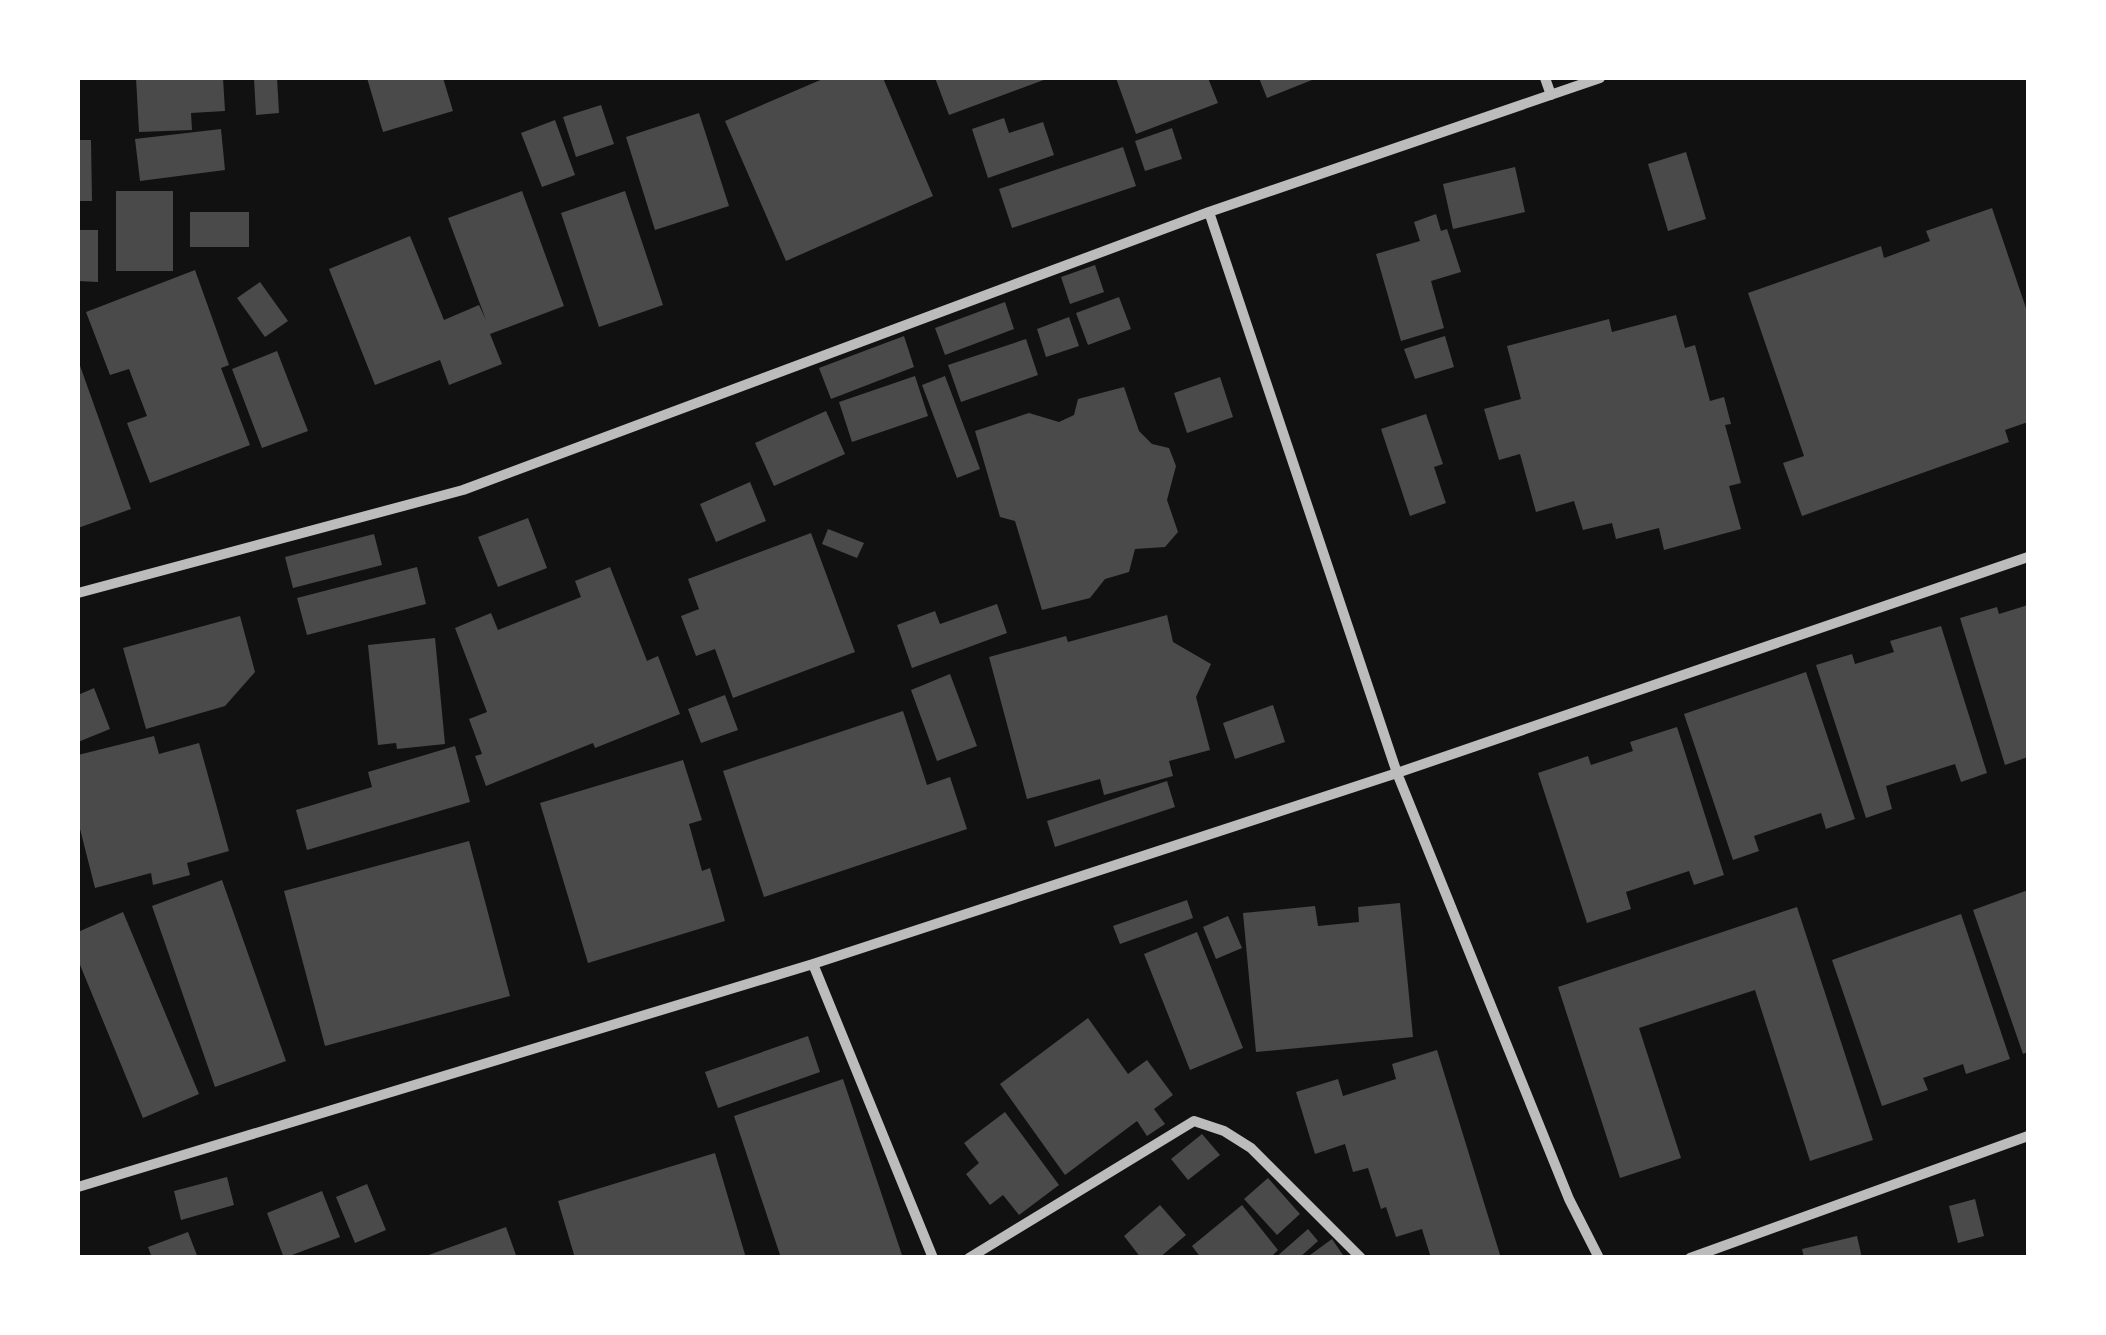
<svg xmlns="http://www.w3.org/2000/svg" width="2106" height="1335" font-family="'Alegreya Sans',sans-serif">
	<rect width="100%" height="100%" fill="#111"/>
	<path fill="#4a4a4a" d="M136,78H223L225,111L191,113L192,130L139,132Z
		M254,78H277L279,113L256,115Z
		M367,78H443L453,111L383,132Z
		M825,78H883L933,196L786,261L725,121Z
		M935,78H1049L949,115Z
		M1116,78H1208L1218,103L1136,134Z
		M1259,78H1317L1267,98Z
		M601,105L614,144L576,157L563,117Z
		M699,113L729,206L655,230L626,137Z
		M1004,118L1009,133L1043,122L1054,155L988,178L972,129Z
		M555,120L575,175L542,187L521,133Z
		M1172,128L1182,159L1145,171L1135,141Z
		M221,129L225,170L140,181L135,139Z
		M78,140H91L92,201H78Z
		M1123,147L1136,186L1012,228L999,189Z
		M1686,152L1706,219L1668,231L1648,164Z
		M1515,167L1525,212L1453,229L1443,184Z
		M116,191H173V271H116Z
		M522,191L564,306L490,334L502,364L449,385L440,360L375,385L329,269L410,236L444,320L479,305L486,320L448,218Z
		M625,191L663,305L599,327L561,213Z
		M1992,208L2028,314V422L2005,430L2009,442L1802,516L1783,463L1804,456L1748,293L1881,246L1884,258L1930,241L1926,231Z
		M190,212H249V247H190Z
		M1436,214L1441,231L1447,229L1461,272L1431,281L1444,328L1401,341L1376,254L1420,241L1414,222Z
		M78,230H98V282L78,281Z
		M1095,265L1104,292L1070,304L1061,277Z
		M195,270L229,365L221,368L250,445L150,483L127,423L147,416L129,369L110,375L86,312Z
		M260,282L288,321L265,337L237,298Z
		M1119,297L1131,329L1088,345L1076,313Z
		M1005,302L1014,329L945,355L935,328Z
		M1676,315L1685,348L1695,345L1710,401L1724,397L1731,424L1725,425L1741,483L1729,486L1741,529L1664,550L1659,528L1616,539L1612,523L1583,530L1574,501L1536,512L1520,454L1499,460L1484,409L1521,399L1507,346L1609,319L1612,332Z
		M1069,317L1079,346L1046,357L1037,329Z
		M904,336L914,367L831,399L819,368Z
		M1445,336L1454,367L1415,379L1404,349Z
		M1026,339L1038,375L961,402L948,365Z
		M277,351L308,431L262,448L232,369Z
		M78,360L131,509L78,528Z
		M915,376L928,416L852,442L839,402Z
		M945,376L980,469L957,478L922,385Z
		M1220,377L1233,417L1187,433L1174,393Z
		M1124,387L1139,431L1152,444L1169,448L1176,466L1167,500L1178,532L1165,547L1135,549L1129,572L1105,579L1090,598L1042,610L1015,521L1000,517L975,431L1029,413L1059,422L1074,415L1078,399Z
		M826,411L845,454L774,486L755,443Z
		M1426,414L1443,464L1434,467L1446,503L1410,516L1381,429Z
		M750,482L766,521L716,542L700,504Z
		M528,518L547,568L498,587L478,537Z
		M828,529L864,543L857,558L822,544Z
		M811,533L855,652L733,698L715,649L696,656L681,616L699,609L688,579Z
		M374,534L382,565L293,588L285,557Z
		M417,567L426,604L307,635L297,598Z
		M610,567L647,661L658,656L680,714L595,748L593,743L486,786L475,756L482,754L469,719L487,712L455,628L491,613L498,630L581,597L575,581Z
		M997,604L1007,633L912,668L897,625L935,611L940,624Z
		M2028,605V757L2005,765L1960,618L1997,607L1999,614Z
		M1167,615L1173,642L1211,664L1196,697L1210,750L1169,761L1173,776L1104,795L1100,779L1027,799L989,657L1066,636L1068,642Z
		M240,616L255,672L225,706L146,729L123,648Z
		M1941,626L1987,773L1961,782L1955,764L1886,786L1892,809L1866,818L1816,665L1852,654L1855,664L1894,652L1890,641Z
		M435,638L445,744L397,749L396,743L378,745L368,645Z
		M1806,672L1855,819L1826,829L1821,813L1754,836L1759,851L1733,860L1684,714Z
		M950,674L977,746L937,761L911,690Z
		M94,688L110,729L78,742V695Z
		M725,695L738,730L701,743L688,709Z
		M1273,705L1285,742L1235,759L1223,723Z
		M903,711L927,785L950,777L967,829L764,897L723,771Z
		M1677,727L1724,875L1694,885L1689,871L1626,892L1631,909L1587,923L1538,773L1588,756L1591,765L1633,751L1630,742Z
		M154,736L159,754L199,743L229,851L187,863L190,875L153,885L151,873L95,888L78,821V755Z
		M455,746L470,802L307,850L296,810L372,787L368,772Z
		M683,760L702,820L689,824L702,871L710,868L725,921L588,963L540,803Z
		M1167,781L1175,807L1055,847L1047,821Z
		M469,841L510,996L325,1046L284,891Z
		M222,880L286,1061L215,1087L152,906Z
		M2028,890V1052L2023,1054L1973,910Z
		M1187,900L1193,918L1120,944L1113,926Z
		M1400,903L1413,1037L1256,1052L1243,913L1315,906L1318,926L1359,922L1358,907Z
		M1797,907L1873,1140L1810,1161L1755,990L1639,1028L1681,1158L1620,1178L1558,987Z
		M123,912L199,1094L143,1118L78,960V932Z
		M1961,914L2010,1059L1966,1074L1963,1064L1923,1078L1928,1090L1882,1106L1832,960Z
		M1228,916L1242,948L1216,959L1203,927Z
		M1197,932L1243,1048L1190,1070L1144,954Z
		M1088,1018L1128,1074L1147,1060L1173,1095L1154,1109L1165,1124L1147,1136L1137,1121L1065,1175L1000,1084Z
		M808,1036L820,1072L718,1108L705,1072Z
		M1437,1050L1501,1258H1431L1422,1229L1396,1237L1386,1207L1381,1209L1368,1168L1353,1172L1345,1144L1315,1154L1296,1092L1338,1079L1343,1096L1396,1079L1392,1064Z
		M843,1079L903,1258H781L734,1116Z
		M1005,1112L1059,1185L1019,1215L1003,1195L990,1205L966,1174L979,1163L964,1143Z
		M1202,1134L1220,1155L1188,1180L1171,1159Z
		M715,1153L746,1258H575L558,1201Z
		M227,1177L234,1205L181,1220L174,1191Z
		M1268,1178L1300,1214L1277,1235L1244,1199Z
		M367,1184L386,1230L355,1243L336,1197Z
		M322,1191L340,1237L284,1258L267,1213Z
		M1975,1199L1984,1236L1958,1243L1949,1206Z
		M1160,1205L1186,1235L1159,1258H1141L1124,1236Z
		M1242,1205L1278,1250L1270,1258H1201L1192,1246Z
		M506,1227L517,1258H423V1257Z
		M1308,1229L1318,1241L1299,1258H1275Z
		M188,1232L198,1258H152L148,1247Z
		M1857,1236L1862,1258H1804L1802,1249Z
		M1332,1239L1345,1258H1306Z"/>
	<g fill="none" stroke-linecap="round" stroke-linejoin="round">
		<path stroke="#bcbcbc" stroke-width="10" d="M1545,78L1551,95
			M1209,212L1397,773L1569,1199L1599,1258
			M78,593L463,490L1209,212L1600,78
			M813,964L933,1258
			M78,1187L813,964L1397,773L2028,557
			M969,1258L1194,1121L1224,1131L1251,1148L1361,1258
			M1690,1258L2028,1136"/>
	</g>
	<rect width="2106" height="1335" fill="none" stroke="#ffffff" stroke-width="160"/>
</svg>
